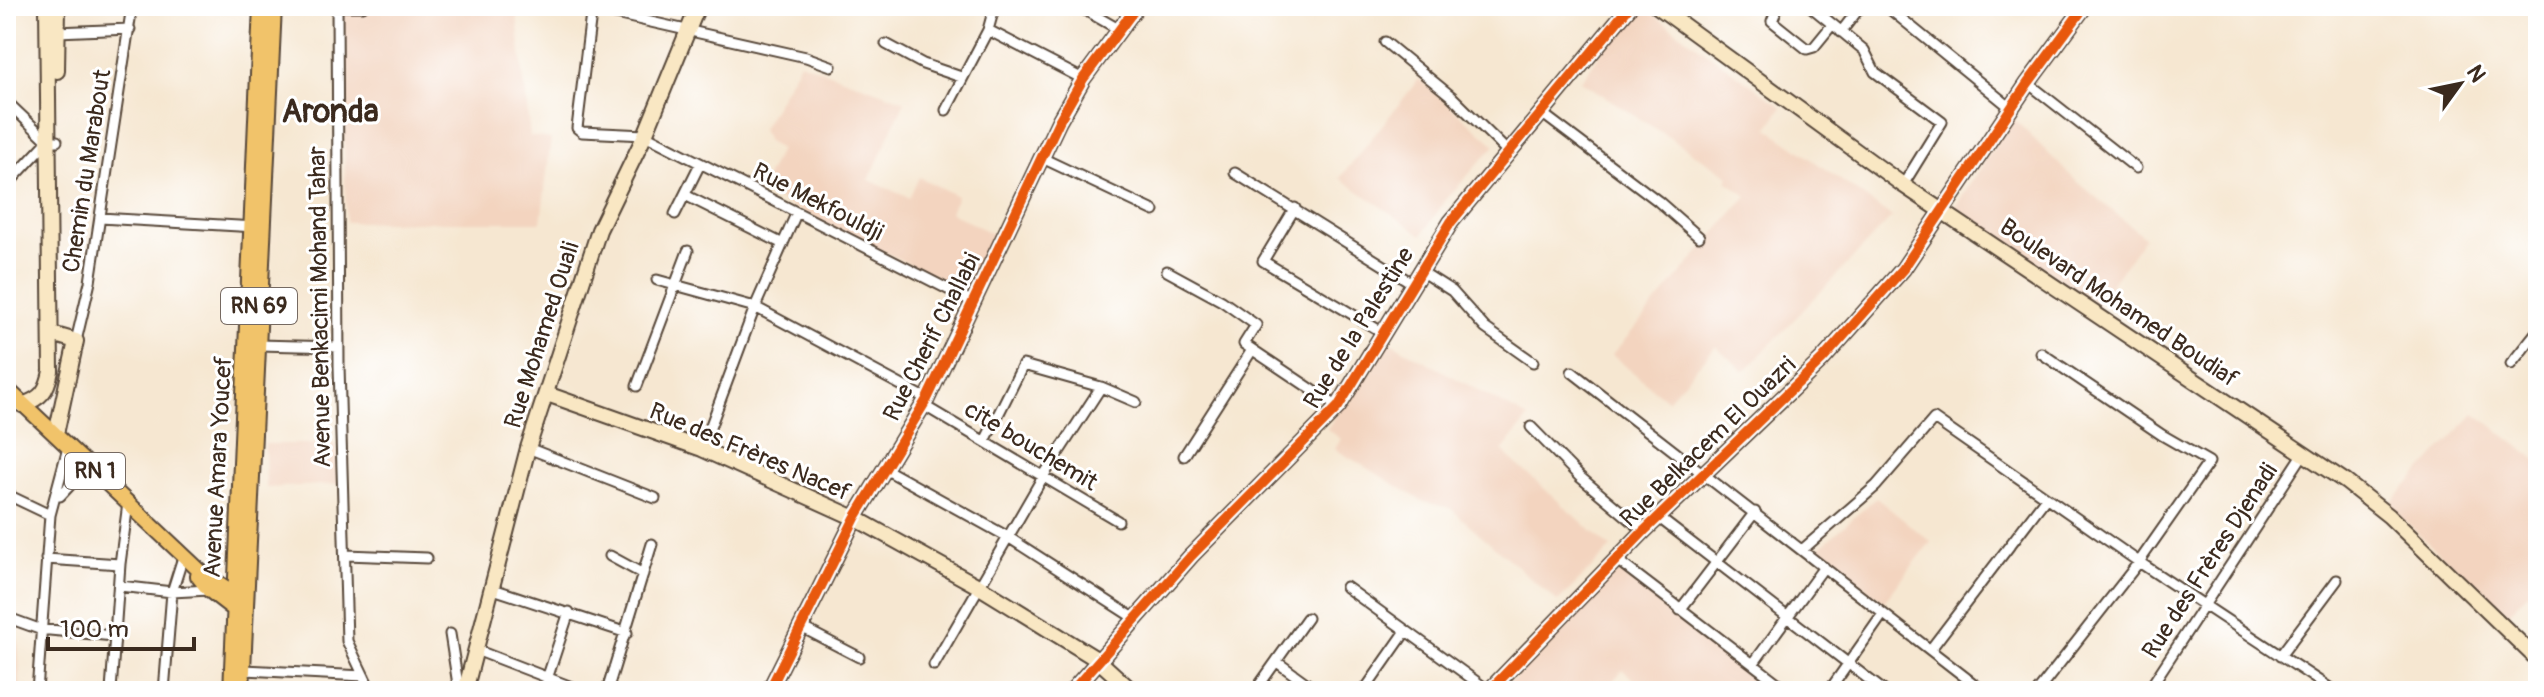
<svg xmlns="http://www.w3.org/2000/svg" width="2544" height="697" font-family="Pangolin,sans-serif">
<rect width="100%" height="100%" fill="#fff"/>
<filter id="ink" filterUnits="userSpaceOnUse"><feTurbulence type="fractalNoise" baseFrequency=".0125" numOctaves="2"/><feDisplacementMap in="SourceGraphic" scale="16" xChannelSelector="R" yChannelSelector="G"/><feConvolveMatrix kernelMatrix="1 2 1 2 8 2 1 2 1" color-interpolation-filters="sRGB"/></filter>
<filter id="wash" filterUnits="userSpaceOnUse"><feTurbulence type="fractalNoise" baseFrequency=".006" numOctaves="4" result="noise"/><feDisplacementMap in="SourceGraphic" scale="32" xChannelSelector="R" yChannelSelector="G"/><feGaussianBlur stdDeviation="1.8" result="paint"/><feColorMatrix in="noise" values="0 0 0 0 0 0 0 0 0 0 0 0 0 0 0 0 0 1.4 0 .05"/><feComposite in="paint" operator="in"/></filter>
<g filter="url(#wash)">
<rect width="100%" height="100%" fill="#f6e7d1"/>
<path fill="#f3d4bf" d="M 1634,6 L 1642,6 L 1782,107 L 1768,128 L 1892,217 L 1744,372 L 1716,346 L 1667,400 L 1612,355 L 1747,196 L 1727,181 L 1729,176 L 1581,81 Z
M 516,7 L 530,136 L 551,139 L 541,222 L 346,222 L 341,12 Z
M 800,62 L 905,101 L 869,180 L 909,198 L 919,177 L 957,196 L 950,212 L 996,236 L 969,291 L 849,236 L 760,190 L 780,149 L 767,142 L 762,129 Z
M 1419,79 L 1495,145 L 1444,202 L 1422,235 L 1340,178 Z
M 2013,118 L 2073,178 L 2144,237 L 2097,305 L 1955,207 Z
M 1385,339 L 1528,418 L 1502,451 L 1611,548 L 1558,602 L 1450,508 L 1424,502 L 1335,449 L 1341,439 L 1327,429 Z
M 2475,413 L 2538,461 L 2538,582 L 2507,615 L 2388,506 Z
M 265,444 L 337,444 L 338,484 L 266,488 Z
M 1876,498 L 1931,542 L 1884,602 L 1818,549 Z
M 1620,568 L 1781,691 L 1647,691 L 1623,670 L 1603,691 L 1501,691 Z
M 6,635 L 18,639 L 21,691 L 6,691 Z"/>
</g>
<g filter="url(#ink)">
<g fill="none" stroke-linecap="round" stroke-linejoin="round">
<defs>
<path id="street" d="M 320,6 L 363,6
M 337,6 L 339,366 L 347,641 L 371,691
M 580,6 L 806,57 L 831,66
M 592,6 L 577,128 L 582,132 L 645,135 L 975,303
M 1078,6 L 1120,30
M 1778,6 L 1772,21 L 1807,49 L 1814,47 L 1832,25
M 1810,6 L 1864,50 L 1875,72 L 1942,122 L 1903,185
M 1886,6 L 2011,108
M 2266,6 L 2269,8
M 988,30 L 1083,79
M 57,32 L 130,29
M 1841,32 L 1861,6
M 1385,42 L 1451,96 L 1508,152
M 886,44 L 923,64 L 961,77
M 2028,83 L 2136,168
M 6,101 L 48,141 L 57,141
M 946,110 L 988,30 L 993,12 L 982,6
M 1543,114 L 1658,201 L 1699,237
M 1040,157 L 1154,211
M 1235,173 L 1412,283
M 6,186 L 48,141
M 685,195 L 783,244
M 1295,208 L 1263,261 L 1382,332
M 675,214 L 700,164
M 100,218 L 256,227
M 1419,270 L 1452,291 L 1485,328 L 1533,362
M 1167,271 L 1222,301 L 1256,325 L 1244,344 L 1338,407
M 657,280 L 755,307 L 927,399
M 76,341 L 90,282 L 132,6
M 258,345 L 339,347
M 2511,364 L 2538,330
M 1572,372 L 1983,691
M 637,386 L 688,251
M 923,405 L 1118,521
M 1531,427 L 1580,477 L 1644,531
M 985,441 L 1023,365 L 1101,387 L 1136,402
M 528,448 L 655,498
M 702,449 L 755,307 L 796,214
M 1184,456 L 1252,350
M 885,469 L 1008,537 L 1134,618
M 6,494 L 50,515
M 60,496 L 89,465
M 1658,517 L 1884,691
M 1802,550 L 1876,486 L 1934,419 L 2139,562 L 2334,691
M 346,555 L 427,558
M 610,556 L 643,574
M 46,559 L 120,564
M 1617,560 L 1788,691
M 120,586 L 172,592 L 209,590
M 1346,587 L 1489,691
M 490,588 L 627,633
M 1680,610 L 1755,512
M 6,617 L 39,629 L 114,636
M 801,627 L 859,657
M 450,634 L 459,691
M 476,650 L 582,691
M 1930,650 L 2046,498
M 2280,656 L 2337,580
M 1277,662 L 1317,691
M 1753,664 L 1824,567
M 934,665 L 1044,475 L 1101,387
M 244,670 L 364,676
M 37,691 L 50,515 L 69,444
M 111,691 L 120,564 L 128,503
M 164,691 L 172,592 L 184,554
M 543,691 L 569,612
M 607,691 L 652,544
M 1255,691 L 1307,618
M 1364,691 L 1406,631
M 1829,691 L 1883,614
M 2038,691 L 2139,562 L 2209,462 L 2162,435 L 2041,353
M 2148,691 L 2304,453"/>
<path id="secondary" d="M 1657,6 L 1903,185 L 2346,482 L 2389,516 L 2538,660
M 57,71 L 58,6
M 52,334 L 76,341 L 56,434
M 547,394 L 702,449 L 855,518 L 978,586 L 1098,660 L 1132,691
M 22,405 C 42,398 47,391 51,371 L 47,6
M 465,691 L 528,448 L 599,230 L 645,135 L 698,6
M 769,691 L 855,518 L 927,399 L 1059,121 L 1083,79 L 1137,6
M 1072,691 L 1191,556 L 1338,407 L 1451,222 L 1630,6
M 1489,691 L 1644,531 L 1822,360 L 1903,269 L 2028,83 L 2085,6"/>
<path id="primary" d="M 6,388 L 200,571 L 238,596
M 198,576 L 209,590 L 235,610
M 231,691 L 261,6
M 242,691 L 274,6"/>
</defs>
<use href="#street" stroke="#574639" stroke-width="13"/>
<use href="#secondary" stroke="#574639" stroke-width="18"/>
<use href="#primary" stroke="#574639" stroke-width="18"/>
<use href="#street" stroke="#fff" stroke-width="9"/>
<use href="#secondary" stroke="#f9e7c3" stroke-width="14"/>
<use href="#primary" stroke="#f1c36a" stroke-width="14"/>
<defs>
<path id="cycleway" d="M 769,691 L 855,518 L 927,399 L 1059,121 L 1083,79 L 1137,6
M 1072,691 L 1191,556 L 1338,407 L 1451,222 L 1630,6
M 1489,691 L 1644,531 L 1822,360 L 1903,269 L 2028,83 L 2085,6"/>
</defs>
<use href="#cycleway" stroke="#fff" stroke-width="15"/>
<use href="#cycleway" stroke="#e8590c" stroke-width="10"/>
</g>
</g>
<g text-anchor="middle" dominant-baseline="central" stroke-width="6" stroke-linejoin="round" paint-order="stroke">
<g fill="#fff" stroke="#766a62" stroke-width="2">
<rect x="221" y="288" width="76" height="36" rx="6"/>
<rect x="65" y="453" width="60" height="36" rx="6"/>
</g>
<g font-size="22" font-weight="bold" fill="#3b2a1e">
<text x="259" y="306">RN 69</text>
<text x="95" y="471">RN 1</text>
</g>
<g font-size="24" fill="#3b2a1e" stroke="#fff">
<text transform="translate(87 171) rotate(-81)">Chemin du Marabout</text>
<text transform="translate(818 202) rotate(27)">Rue Mekfouldji</text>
<text transform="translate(2119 303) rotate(34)">Boulevard Mohamed Boudiaf</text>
<text transform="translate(320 307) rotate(-91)">Avenue Benkacimi Mohand Tahar</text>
<text transform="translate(1359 328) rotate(-58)">Rue de la Palestine</text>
<text transform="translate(542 335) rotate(-72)">Rue Mohamed Ouali</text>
<text transform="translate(932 337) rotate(-63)">Rue Cherif Challabi</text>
<text transform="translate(1708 442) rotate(-44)">Rue Belkacem El Ouazri</text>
<text transform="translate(1031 446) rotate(31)">cite bouchemit</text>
<text transform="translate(750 452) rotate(23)">Rue des Frères Nacef</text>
<text transform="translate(218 467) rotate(-87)">Avenue Amara Youcef</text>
<text transform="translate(2210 561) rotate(-57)">Rue des Frères Djenadi</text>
</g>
<g font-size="32" font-weight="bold" fill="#3b2a1e" stroke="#fff">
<text x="330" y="112">Aronda</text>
</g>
</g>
<rect width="2544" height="697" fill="none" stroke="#fff" stroke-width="32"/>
<g transform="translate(2460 84) rotate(57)" stroke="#ffffff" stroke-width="6" paint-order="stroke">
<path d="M0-6L14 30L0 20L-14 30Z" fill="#3b2a1e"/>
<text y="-12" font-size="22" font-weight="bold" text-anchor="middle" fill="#3b2a1e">N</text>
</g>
<path d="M48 637v12h146v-12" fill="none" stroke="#3b2a1e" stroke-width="4"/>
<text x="60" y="637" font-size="24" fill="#3b2a1e" stroke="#ffffff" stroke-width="6" paint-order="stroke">100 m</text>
</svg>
